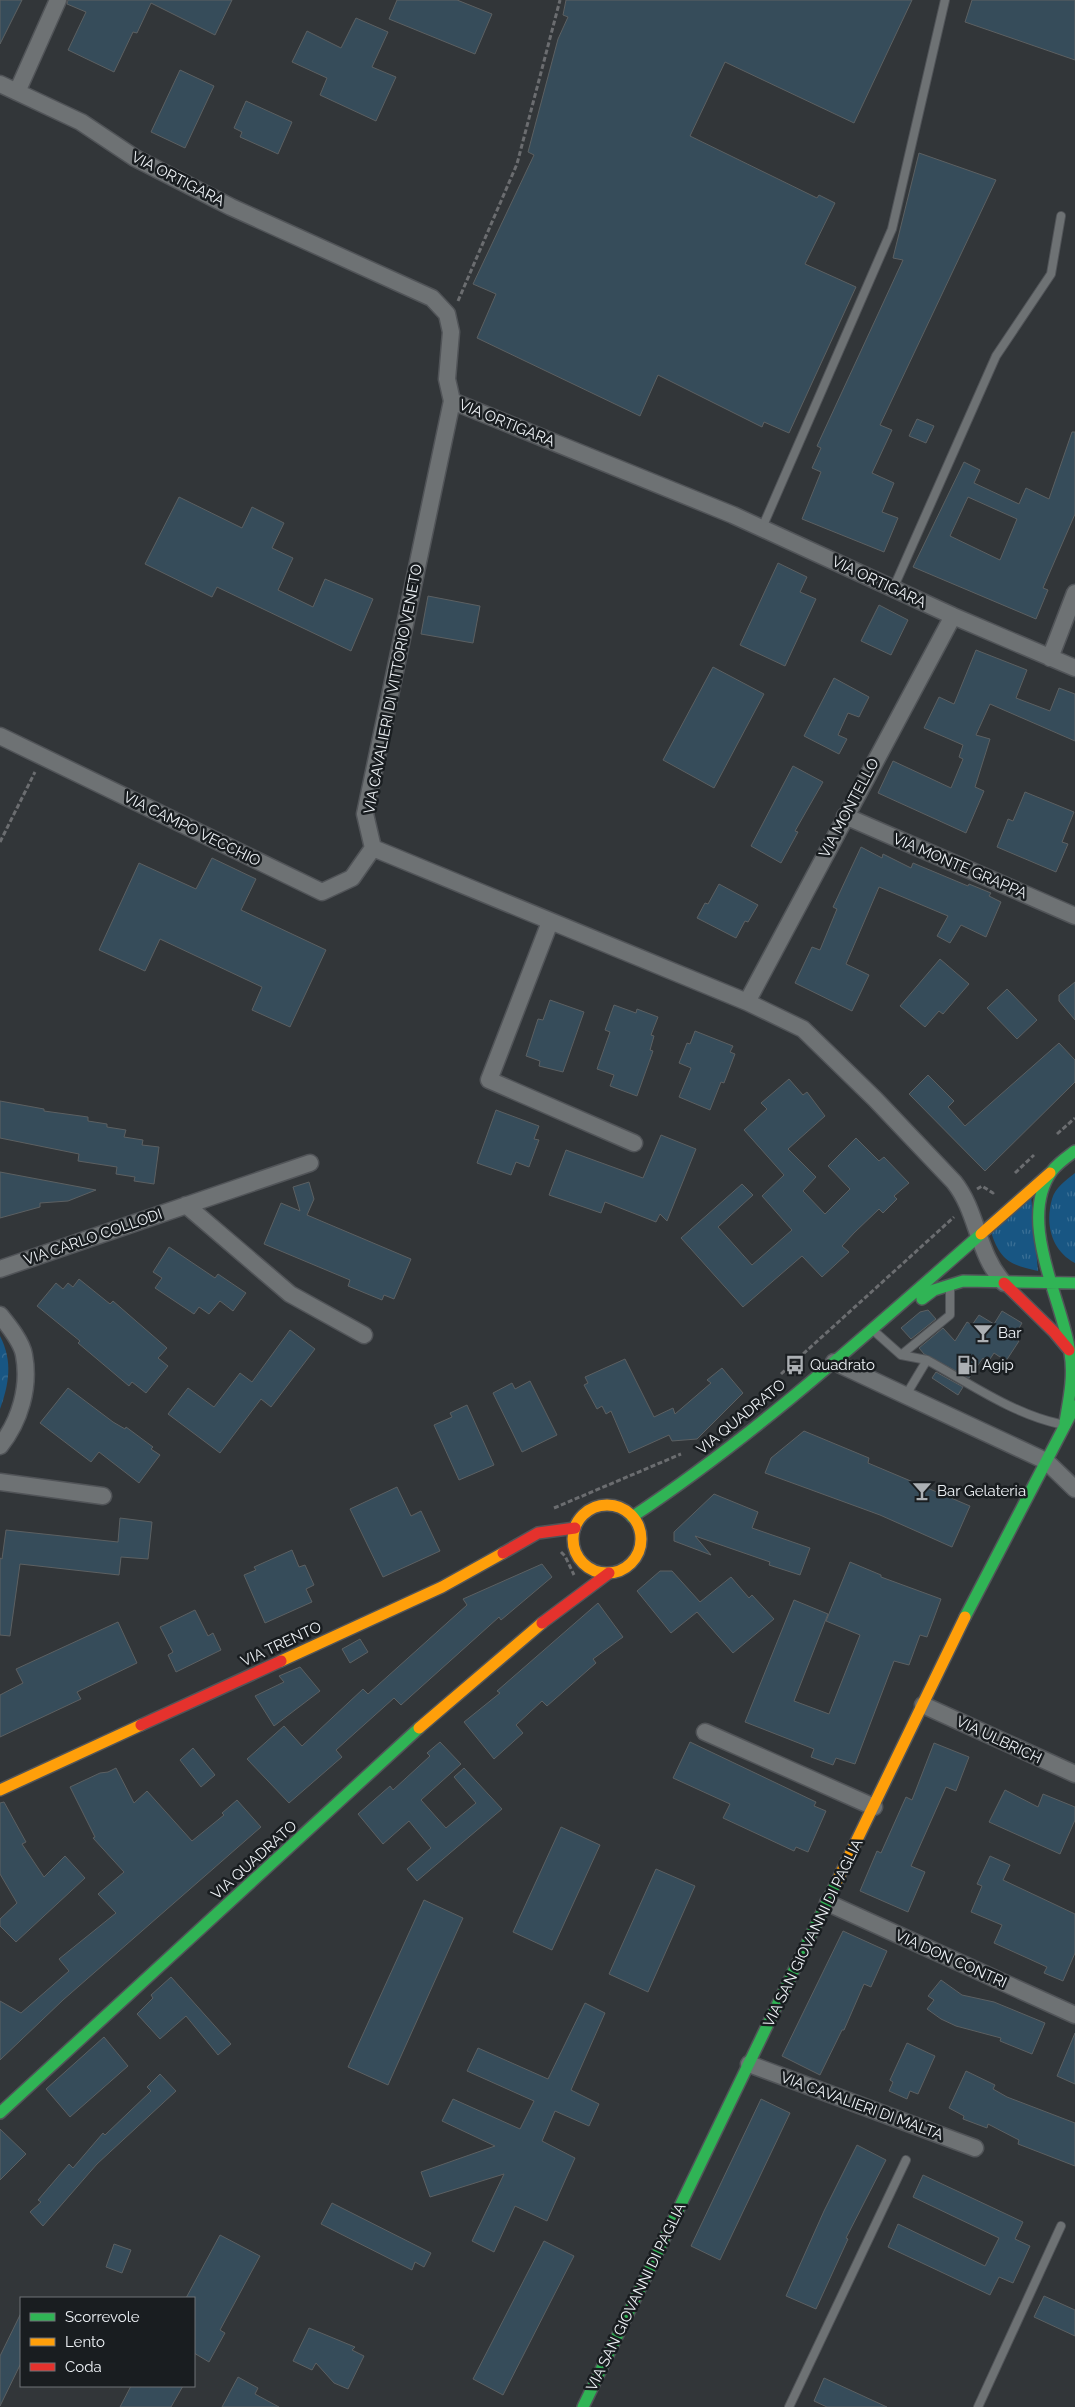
<svg xmlns="http://www.w3.org/2000/svg" width="1075" height="2407" font-family="Raleway,sans-serif">
<defs>
<pattern id="grass-tufts" width="24" height="20" patternUnits="userSpaceOnUse" patternTransform="scale(1.25)"><rect width="24" height="20" fill="#185683"/><path d="M3 7l-1-3M5 7V3M7 7l1-3M15 17l-1-3M17 17v-4M19 17l1-3" fill="none" stroke="#3a6f95"/></pattern>
<pattern id="park-crowns" width="20" height="18" patternUnits="userSpaceOnUse" patternTransform="scale(1.25)"><rect width="20" height="18" fill="#185683"/><path d="M2 6a3 3 0 1 1 6 0M12 15a3 3 0 1 1 6 0" fill="none" stroke="#3a6f95"/></pattern>
</defs>
<rect width="100%" height="100%" fill="#323639"/>
<path fill="url(#grass-tufts)" d="M 1075,1173 L 1075,1263 C 1051,1250 1045,1224 1052,1199 C 1055,1188 1066,1180 1075,1173 Z
M 1031,1195 L 1038,1271 C 1010,1265 1000,1260 991,1232 Z"/>
<path fill="url(#park-crowns)" d="M 0,1336 C 13,1361 9,1384 0,1409 Z"/>
<path fill="#364c5a" stroke="#5c6062" fill-rule="evenodd" d="M 0,0 L 22,0 L 0,44 Z
M 68,0 L 232,0 L 215,35 L 151,3 L 137,33 L 133,32 L 114,72 L 68,50 L 86,12 L 67,4 Z
M 397,0 L 457,0 L 492,14 L 475,54 L 389,19 Z
M 566,0 L 912,0 L 854,123 L 725,62 L 690,136 L 817,198 L 819,195 L 835,203 L 805,264 L 856,287 L 789,433 L 764,422 L 762,427 L 658,375 L 640,416 L 477,338 L 496,294 L 473,284 L 534,155 L 528,152 L 558,39 L 568,17 L 563,15 Z
M 972,0 L 1075,0 L 1075,60 L 965,22 Z
M 356,18 L 388,32 L 372,67 L 396,77 L 376,121 L 320,95 L 327,78 L 292,62 L 307,31 L 341,48 Z
M 180,70 L 214,86 L 185,148 L 151,132 Z
M 246,101 L 292,122 L 278,154 L 240,137 L 242,132 L 234,128 Z
M 919,153 L 996,180 L 880,425 L 892,430 L 872,473 L 894,483 L 882,512 L 898,518 L 884,552 L 802,519 L 821,472 L 812,468 L 821,448 L 817,446 L 903,260 L 893,258 Z
M 917,419 L 934,426 L 926,443 L 909,436 Z
M 1072,432 L 1075,432 L 1075,514 L 1043,588 L 1048,590 L 1036,619 L 913,567 L 964,462 L 980,470 L 974,483 L 1019,504 L 1026,488 L 1049,499 ZM 968,497 L 1017,519 L 1000,560 L 950,536 Z
M 179,497 L 242,528 L 252,507 L 284,523 L 272,548 L 293,558 L 278,590 L 313,607 L 325,579 L 373,599 L 351,651 L 217,587 L 212,597 L 145,564 Z
M 778,563 L 807,577 L 800,592 L 816,599 L 785,666 L 740,645 Z
M 428,596 L 480,606 L 473,643 L 421,634 Z
M 879,605 L 908,620 L 891,655 L 861,641 Z
M 976,650 L 1027,670 L 1016,698 L 1050,711 L 1059,688 L 1075,694 L 1075,741 L 990,704 L 976,735 L 990,739 L 975,787 L 984,791 L 966,833 L 878,793 L 893,761 L 951,788 L 963,759 L 959,757 L 963,745 L 924,728 L 939,697 L 954,704 Z
M 713,667 L 764,694 L 714,788 L 663,760 Z
M 834,678 L 869,697 L 859,717 L 848,713 L 838,735 L 847,739 L 839,754 L 804,736 Z
M 793,766 L 823,782 L 795,831 L 798,832 L 781,863 L 751,846 Z
M 1025,792 L 1074,812 L 1062,842 L 1068,844 L 1056,872 L 997,847 L 1008,819 L 1013,821 Z
M 861,847 L 882,858 L 883,854 L 911,868 L 913,863 L 968,886 L 969,884 L 991,893 L 989,896 L 1001,902 L 986,937 L 961,925 L 950,943 L 937,936 L 948,916 L 879,887 L 846,964 L 869,975 L 852,1011 L 795,983 L 812,947 L 820,950 L 837,909 L 833,907 Z
M 212,858 L 256,879 L 241,910 L 326,950 L 290,1027 L 252,1010 L 262,987 L 160,939 L 145,971 L 99,950 L 139,863 L 196,889 Z
M 719,884 L 758,905 L 748,922 L 745,921 L 736,938 L 697,918 L 705,903 L 708,904 Z
M 940,959 L 969,984 L 943,1014 L 939,1011 L 925,1027 L 900,1006 Z
M 1075,982 L 1075,1020 L 1059,1001 L 1059,995 Z
M 1007,989 L 1037,1020 L 1017,1039 L 987,1008 Z
M 550,1000 L 584,1012 L 563,1072 L 539,1066 L 540,1061 L 526,1056 L 538,1019 L 543,1020 Z
M 614,1005 L 636,1013 L 637,1009 L 658,1017 L 651,1035 L 654,1036 L 650,1050 L 653,1051 L 637,1096 L 610,1086 L 614,1075 L 597,1069 L 610,1032 L 605,1030 Z
M 695,1031 L 733,1046 L 730,1052 L 735,1054 L 724,1083 L 721,1082 L 710,1110 L 679,1097 L 691,1068 L 679,1063 L 687,1043 L 690,1044 Z
M 1059,1043 L 1075,1060 L 1075,1082 L 985,1171 L 909,1094 L 928,1075 L 954,1101 L 948,1107 L 965,1126 Z
M 789,1079 L 803,1095 L 807,1092 L 825,1116 L 788,1149 L 816,1177 L 803,1191 L 825,1214 L 850,1189 L 828,1166 L 856,1138 L 879,1161 L 884,1157 L 909,1183 L 894,1196 L 897,1199 L 883,1213 L 879,1209 L 854,1233 L 842,1246 L 849,1252 L 822,1277 L 802,1256 L 743,1307 L 681,1238 L 742,1184 L 753,1195 L 718,1227 L 752,1265 L 792,1230 L 762,1196 L 784,1175 L 744,1130 L 767,1109 L 761,1103 Z
M 0,1101 L 44,1109 L 44,1111 L 88,1117 L 88,1121 L 107,1124 L 107,1127 L 126,1130 L 124,1137 L 143,1140 L 142,1145 L 159,1147 L 154,1184 L 134,1181 L 135,1177 L 116,1174 L 117,1167 L 78,1161 L 79,1154 L 0,1138 Z
M 496,1110 L 539,1126 L 534,1139 L 539,1140 L 529,1167 L 516,1162 L 511,1175 L 477,1163 Z
M 661,1135 L 696,1149 L 667,1221 L 660,1214 L 656,1222 L 605,1202 L 601,1213 L 549,1195 L 566,1150 L 643,1178 Z
M 0,1172 L 96,1190 L 68,1201 L 40,1203 L 40,1207 L 0,1218 Z
M 309,1182 L 314,1199 L 307,1215 L 411,1259 L 394,1299 L 384,1295 L 382,1300 L 348,1286 L 350,1280 L 264,1244 L 281,1203 L 300,1211 L 293,1187 Z
M 169,1247 L 215,1278 L 218,1274 L 246,1293 L 233,1311 L 220,1301 L 209,1314 L 199,1307 L 194,1314 L 155,1288 L 162,1278 L 153,1272 Z
M 79,1279 L 110,1304 L 113,1301 L 167,1348 L 158,1358 L 168,1366 L 146,1393 L 132,1382 L 129,1386 L 78,1343 L 80,1341 L 37,1306 L 56,1283 L 63,1289 L 68,1283 L 73,1287 Z
M 928,1310 L 936,1319 L 911,1339 L 901,1328 L 920,1312 Z
M 1002,1311 L 1022,1323 L 1014,1337 L 1019,1341 L 1006,1361 L 994,1353 L 988,1362 L 983,1358 L 969,1378 L 924,1354 L 919,1348 L 943,1328 L 955,1341 L 967,1322 L 972,1325 L 979,1315 L 994,1324 Z
M 290,1330 L 315,1349 L 271,1407 L 261,1399 L 220,1453 L 168,1414 L 188,1388 L 214,1407 L 240,1373 L 252,1382 Z
M 625,1359 L 654,1417 L 673,1408 L 675,1414 L 711,1383 L 707,1380 L 722,1368 L 743,1393 L 697,1439 L 672,1441 L 669,1435 L 629,1453 L 611,1411 L 606,1414 L 602,1406 L 597,1409 L 584,1385 L 588,1383 L 585,1377 Z
M 936,1372 L 963,1387 L 958,1395 L 932,1378 Z
M 530,1381 L 557,1435 L 522,1452 L 493,1393 L 512,1383 L 515,1389 Z
M 68,1388 L 113,1422 L 125,1429 L 126,1427 L 153,1447 L 151,1449 L 160,1455 L 139,1483 L 99,1452 L 91,1462 L 40,1423 Z
M 467,1405 L 494,1465 L 459,1480 L 434,1425 L 452,1417 L 450,1413 Z
M 804,1431 L 869,1458 L 868,1463 L 970,1506 L 952,1547 L 880,1515 L 765,1473 L 771,1458 Z
M 397,1487 L 411,1516 L 421,1511 L 440,1551 L 383,1577 L 350,1509 Z
M 714,1494 L 758,1512 L 752,1528 L 810,1548 L 800,1575 L 769,1565 L 770,1562 L 695,1536 L 711,1555 L 674,1541 L 674,1532 Z
M 120,1518 L 152,1522 L 148,1559 L 121,1557 L 119,1575 L 20,1564 L 10,1636 L 0,1635 L 0,1558 L 2,1559 L 6,1530 L 118,1542 Z
M 292,1550 L 299,1567 L 305,1565 L 314,1585 L 306,1589 L 312,1602 L 265,1623 L 244,1575 L 256,1570 L 254,1567 Z
M 850,1562 L 881,1575 L 881,1577 L 941,1599 L 927,1637 L 920,1635 L 909,1665 L 894,1661 L 855,1764 L 836,1758 L 833,1765 L 811,1757 L 814,1749 L 745,1722 L 794,1600 L 828,1614 L 794,1701 L 829,1714 L 860,1635 L 826,1621 Z
M 542,1564 L 552,1577 L 501,1620 L 499,1617 L 401,1705 L 394,1698 L 336,1750 L 342,1757 L 289,1803 L 247,1759 L 284,1726 L 302,1746 L 363,1689 L 368,1694 L 467,1605 L 463,1599 Z
M 660,1571 L 672,1571 L 700,1602 L 731,1577 L 749,1598 L 752,1595 L 774,1619 L 733,1653 L 697,1612 L 671,1633 L 637,1591 Z
M 598,1603 L 623,1637 L 593,1659 L 596,1663 L 547,1706 L 542,1701 L 516,1725 L 523,1733 L 494,1759 L 464,1722 L 500,1693 L 497,1691 Z
M 195,1610 L 208,1636 L 213,1633 L 221,1650 L 176,1672 L 168,1655 L 173,1652 L 160,1627 Z
M 118,1622 L 137,1663 L 77,1692 L 81,1699 L 0,1737 L 0,1695 L 23,1683 L 16,1669 Z
M 360,1639 L 368,1652 L 350,1663 L 342,1649 Z
M 300,1667 L 320,1691 L 274,1726 L 255,1696 L 284,1682 L 279,1676 Z
M 440,1742 L 461,1764 L 421,1800 L 446,1828 L 476,1803 L 454,1777 L 464,1768 L 502,1809 L 417,1881 L 407,1869 L 431,1848 L 409,1821 L 383,1844 L 358,1814 L 390,1786 L 393,1790 L 430,1756 L 427,1753 Z
M 690,1742 L 816,1802 L 814,1806 L 826,1811 L 808,1852 L 796,1847 L 794,1851 L 723,1818 L 730,1804 L 673,1778 Z
M 934,1743 L 969,1757 L 956,1791 L 946,1787 L 911,1866 L 925,1872 L 908,1912 L 860,1891 L 877,1851 L 881,1853 L 906,1797 L 912,1800 Z
M 193,1748 L 215,1775 L 201,1787 L 180,1760 Z
M 116,1768 L 134,1803 L 147,1791 L 192,1841 L 224,1815 L 222,1813 L 237,1800 L 261,1827 L 63,2000 L 0,2060 L 0,2001 L 21,2013 L 69,1971 L 59,1959 L 116,1913 L 98,1894 L 124,1872 L 93,1838 L 95,1837 L 70,1787 L 100,1773 L 108,1772 Z
M 1005,1790 L 1038,1807 L 1043,1794 L 1075,1807 L 1075,1820 L 1060,1854 L 989,1822 Z
M 4,1802 L 26,1842 L 22,1844 L 44,1877 L 65,1856 L 85,1878 L 16,1942 L 0,1926 L 0,1919 L 17,1903 L 0,1874 L 0,1803 Z
M 561,1827 L 600,1845 L 552,1950 L 513,1932 Z
M 990,1856 L 1010,1865 L 1003,1880 L 1075,1914 L 1075,1953 L 1063,1981 L 1044,1973 L 1047,1967 L 994,1943 L 1002,1925 L 971,1912 L 982,1886 L 977,1884 Z
M 656,1869 L 695,1886 L 648,1992 L 609,1974 Z
M 424,1900 L 463,1918 L 388,2085 L 348,2067 Z
M 843,1931 L 887,1951 L 871,1987 L 864,1984 L 844,2030 L 842,2030 L 820,2075 L 782,2056 Z
M 171,1977 L 231,2044 L 218,2055 L 186,2016 L 160,2039 L 137,2014 L 153,1998 L 151,1995 Z
M 941,1980 L 962,1995 L 994,2002 L 1045,2023 L 1032,2054 L 1000,2041 L 1001,2038 L 956,2026 L 941,2019 L 927,2009 L 934,2000 L 928,1996 Z
M 585,2003 L 605,2013 L 571,2090 L 599,2104 L 589,2126 L 555,2111 L 542,2141 L 575,2158 L 547,2221 L 515,2206 L 494,2252 L 472,2241 L 504,2174 L 430,2197 L 421,2172 L 495,2146 L 442,2121 L 453,2099 L 520,2129 L 534,2101 L 467,2071 L 478,2048 L 548,2079 Z
M 1075,2033 L 1075,2084 L 1057,2076 Z
M 104,2037 L 128,2066 L 70,2117 L 46,2089 Z
M 907,2043 L 935,2056 L 918,2094 L 910,2091 L 907,2099 L 889,2091 L 893,2082 L 890,2080 Z
M 966,2071 L 995,2085 L 993,2089 L 1007,2097 L 1075,2123 L 1075,2166 L 1018,2144 L 1019,2140 L 988,2124 L 987,2128 L 963,2119 L 964,2116 L 949,2108 Z
M 160,2074 L 176,2091 L 97,2164 L 43,2226 L 30,2212 L 41,2202 L 38,2200 L 69,2164 L 73,2168 L 103,2133 L 105,2135 L 151,2091 L 147,2087 Z
M 761,2099 L 790,2113 L 720,2260 L 691,2246 Z
M 0,2129 L 26,2154 L 0,2180 Z
M 857,2145 L 886,2160 L 846,2238 L 848,2239 L 816,2309 L 786,2296 L 824,2211 Z
M 923,2175 L 1023,2222 L 1015,2239 L 1030,2246 L 1013,2283 L 999,2277 L 990,2295 L 888,2247 L 898,2224 L 985,2266 L 999,2238 L 913,2197 Z
M 332,2203 L 431,2253 L 424,2267 L 415,2262 L 412,2270 L 321,2224 Z
M 220,2235 L 260,2256 L 220,2330 L 225,2333 L 209,2362 L 194,2353 L 194,2298 L 186,2298 Z
M 544,2241 L 574,2256 L 503,2395 L 473,2379 Z
M 114,2244 L 131,2250 L 122,2273 L 106,2267 Z
M 1044,2296 L 1075,2310 L 1075,2336 L 1034,2317 Z
M 21,2313 L 21,2363 L 0,2406 L 0,2356 Z
M 309,2328 L 355,2347 L 352,2350 L 364,2356 L 348,2389 L 334,2383 L 316,2363 L 312,2370 L 293,2361 Z
M 238,2377 L 258,2388 L 255,2394 L 279,2407 L 222,2407 Z
M 824,2378 L 887,2407 L 827,2407 L 814,2401 Z
M 131,2386 L 183,2386 L 171,2407 L 120,2407 Z"/>
<g fill="none" stroke-linecap="round" stroke-linejoin="round">
<defs>
<path id="lane" d="M 762,528 L 892,229 L 945,0
M 893,589 L 996,356 L 1051,274 L 1061,216
M 874,1331 L 901,1355 L 927,1360 L 906,1395
M 901,1355 L 950,1315 L 950,1288
M 927,1360 C 969,1383 1013,1414 1060,1424
M 789,2407 L 906,2160
M 978,2407 L 1061,2226"/>
<path id="street" d="M 0,84 L 81,122 L 135,158 L 231,207 L 432,298 L 447,314 L 451,332 L 447,379 L 452,401 L 733,515 L 953,616 L 1075,668
M 17,92 L 58,0
M 452,401 L 365,814 L 373,848 L 747,1002 L 803,1029 L 875,1099 L 954,1182 C 978,1212 977,1254 1004,1283
M 1050,658 L 1075,593
M 0,736 L 322,892 L 352,878 L 373,848
M 845,816 L 1075,916
M 550,922 L 489,1080 L 634,1143
M 747,1002 L 953,616
M 186,1205 L 290,1294 L 364,1335
M 0,1269 L 310,1163
M 0,1315 C 8,1325 22,1342 24,1355 C 30,1387 20,1421 0,1446
M 834,1362 L 1046,1461 L 1075,1489
M 0,1482 L 103,1496
M 923,1705 L 1075,1774
M 705,1732 L 874,1807
M 828,1903 L 1075,2015
M 749,2064 L 975,2148"/>
<path id="fast" d="M 922,1299 L 934,1290 L 963,1281 L 1075,1283
M 1065,1422 C 1069,1399 1074,1376 1070,1353 C 1063,1301 1016,1221 1052,1171 C 1058,1163 1067,1157 1075,1151
M 632,1517 C 756,1435 869,1332 981,1234
M 965,1617 L 1075,1406
M 0,2113 L 419,1728
M 583,2407 L 837,1881"/>
<path id="slow" d="M 981,1234 L 1050,1173
M573 1539a34 34 0 1 1 68 0a34 34 0 1 1-68 0Z
M 281,1661 L 442,1587 L 503,1553
M 419,1728 L 542,1623
M 0,1790 L 141,1725
M 837,1881 L 965,1617"/>
<path id="jam" d="M 1004,1283 L 1054,1332 L 1069,1350
M 503,1553 L 538,1533 L 575,1528
M 542,1623 L 609,1573
M 141,1725 L 281,1661"/>
</defs>
<use href="#lane" stroke="#515458" stroke-width="10"/>
<use href="#street" stroke="#515458" stroke-width="19"/>
<use href="#fast" stroke="#515458" stroke-width="14"/>
<use href="#slow" stroke="#515458" stroke-width="14"/>
<use href="#jam" stroke="#515458" stroke-width="14"/>
<path stroke="#6b6d70" stroke-width="3" stroke-dasharray="5 2.5" stroke-linecap="butt" d="M 458,301 L 517,164 L 560,0
M 0,842 L 35,772
M 1057,1134 L 1075,1118
M 1015,1173 L 1034,1155
M 977,1189 L 982,1186 L 993,1193 L 995,1190
M 781,1374 L 954,1217
M 554,1508 L 681,1454
M 561,1552 L 565,1556 L 574,1575"/>
<use href="#lane" stroke="#6e7274" stroke-width="8"/>
<use href="#street" stroke="#6e7274" stroke-width="16"/>
<use href="#fast" stroke="#30b455" stroke-width="11"/>
<use href="#slow" stroke="#ff9f0a" stroke-width="11"/>
<use href="#jam" stroke="#e5322d" stroke-width="11"/>
</g>
<defs>
<symbol id="bar-bare" viewBox="-9 -9 18 18"><path d="M-6-5H6L.8 .8V4.5H3.5V6h-7V4.5H-.8V.8Z" fill="#acb0b4" stroke="#191d20" stroke-width="2.5" paint-order="stroke"/></symbol>
<symbol id="bus-bare" viewBox="-9 -9 18 18"><path d="M-5-6H5V4H4V6H2V4H-2V6H-4V4H-5ZM-3.5-4V0h7V-4ZM-3.5 1.2v1.5H-2V1.2ZM2 1.2v1.5H3.5V1.2Z" fill="#acb0b4" stroke="#191d20" stroke-width="2.5" paint-order="stroke"/></symbol>
<symbol id="fuel-bare" viewBox="-9 -9 18 18"><path d="M-5.5-6h7V0h2V4h1.3V-2.5L3-4.5l.8-.8L6-3V5H2.5V1h-1V6h-7ZM-4.2-4.7v3.2H.2V-4.7Z" fill="#acb0b4" stroke="#191d20" stroke-width="2.5" paint-order="stroke"/></symbol>
</defs>
<g fill-rule="evenodd">
<use href="#bar-bare" x="969" y="1319" width="28" height="28"/>
<use href="#bus-bare" x="781" y="1351" width="28" height="28"/>
<use href="#fuel-bare" x="953" y="1351" width="28" height="28"/>
<use href="#bar-bare" x="908" y="1477" width="28" height="28"/>
</g>
<g text-anchor="middle" dominant-baseline="central" stroke-width="5" stroke-linejoin="round" paint-order="stroke">
<g font-size="15" fill="#eef2f6" stroke="#191d20">
<text transform="translate(178 179) rotate(27)">VIA ORTIGARA</text>
<text transform="translate(507 423) rotate(22)">VIA ORTIGARA</text>
<text transform="translate(879 582) rotate(25)">VIA ORTIGARA</text>
<text transform="translate(393 689) rotate(-79)">VIA CAVALIERI DI VITTORIO VENETO</text>
<text transform="translate(849 808) rotate(-62)">VIA MONTELLO</text>
<text transform="translate(192 829) rotate(26)">VIA CAMPO VECCHIO</text>
<text transform="translate(960 866) rotate(23)">VIA MONTE GRAPPA</text>
<text transform="translate(93 1237) rotate(-19)">VIA CARLO COLLODI</text>
<text transform="translate(741 1417) rotate(-39)">VIA QUADRATO</text>
<text transform="translate(281 1644) rotate(-25)">VIA TRENTO</text>
<text transform="translate(999 1740) rotate(25)">VIA ULBRICH</text>
<text transform="translate(254 1860) rotate(-42)">VIA QUADRATO</text>
<text transform="translate(813 1933) rotate(-64)">VIA SAN GIOVANNI DI PAGLIA</text>
<text transform="translate(951 1959) rotate(24)">VIA DON CONTRI</text>
<text transform="translate(862 2106) rotate(20)">VIA CAVALIERI DI MALTA</text>
<text transform="translate(636 2297) rotate(-64)">VIA SAN GIOVANNI DI PAGLIA</text>
</g>
<g font-size="15" fill="#eef2f6" stroke="#191d20" text-anchor="start">
<text x="998" y="1333">Bar</text>
<text x="810" y="1365">Quadrato</text>
<text x="982" y="1365">Agip</text>
<text x="937" y="1491">Bar Gelateria</text>
</g>
</g>
<rect x="20" y="2297" width="175" height="90" fill="#191d20" stroke="#6e7276"/>
<rect x="30" y="2313" width="25" height="8" fill="#30b455" stroke="#6e7276"/>
<text x="65" y="2322" font-size="15" fill="#eef2f6">Scorrevole</text>
<rect x="30" y="2338" width="25" height="8" fill="#ff9f0a" stroke="#6e7276"/>
<text x="65" y="2347" font-size="15" fill="#eef2f6">Lento</text>
<rect x="30" y="2363" width="25" height="8" fill="#e5322d" stroke="#6e7276"/>
<text x="65" y="2372" font-size="15" fill="#eef2f6">Coda</text>
</svg>
